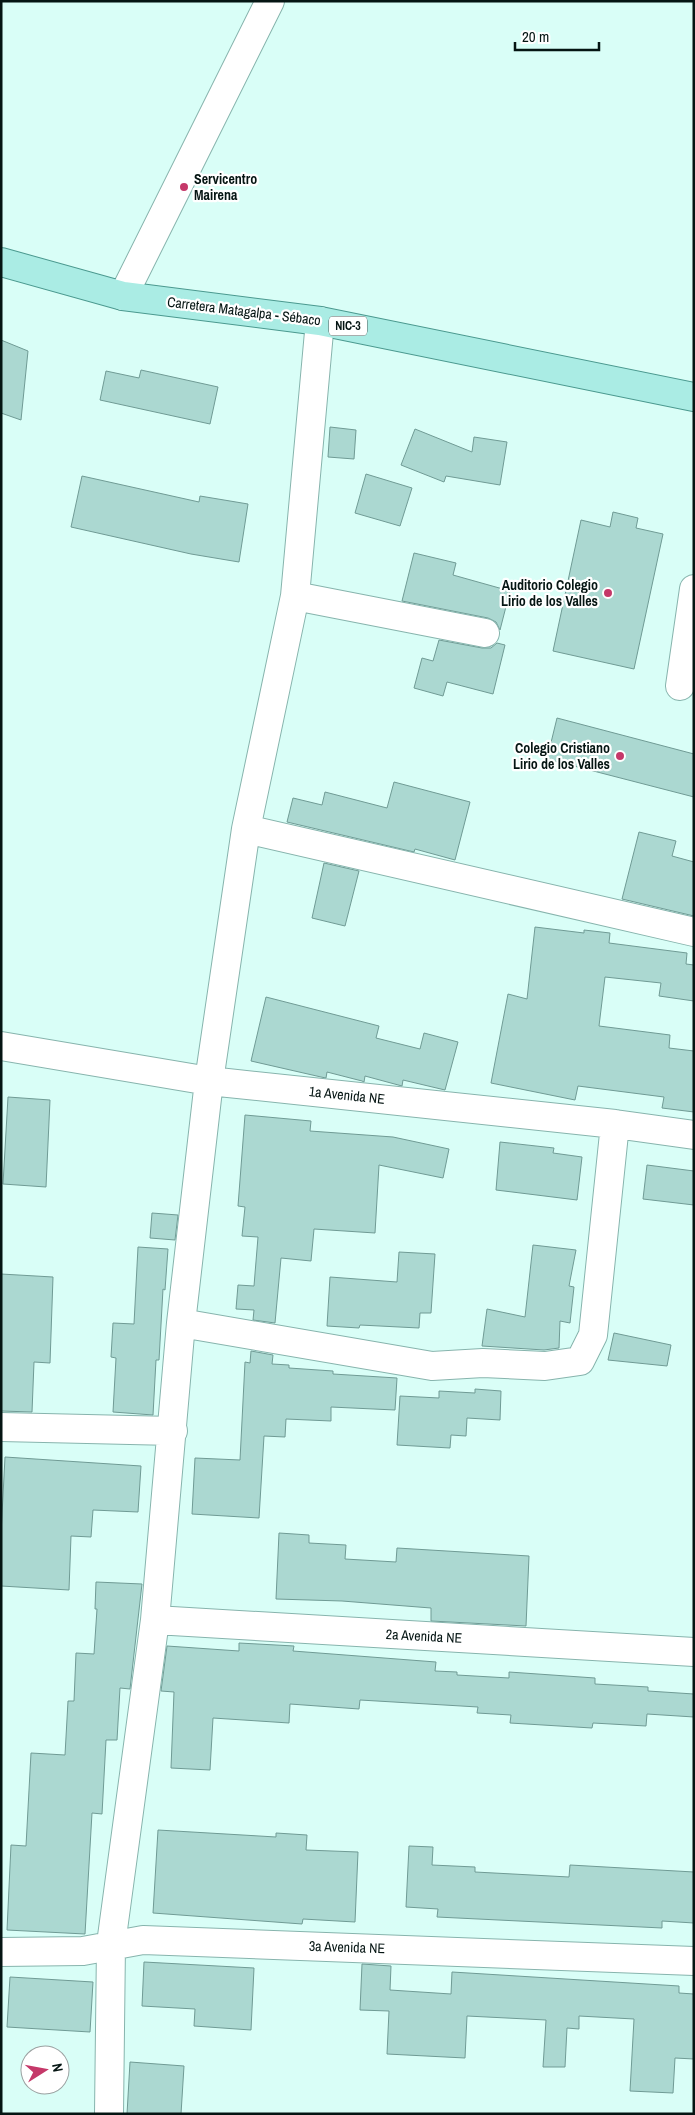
<svg xmlns="http://www.w3.org/2000/svg" width="695" height="2115" font-family="'Archivo Narrow',sans-serif">
<rect width="100%" height="100%" fill="#d9fef7"/>
<path fill="#abd8d1" stroke="#709b95" d="M 1,340 L 28,351 L 21,420 L 1,413 Z
M 141,370 L 218,387 L 210,424 L 100,400 L 106,371 L 139,378 Z
M 330,427 L 356,430 L 354,459 L 328,457 Z
M 415,429 L 472,452 L 474,437 L 507,442 L 500,485 L 446,476 L 444,482 L 401,465 Z
M 366,474 L 412,488 L 400,526 L 355,513 Z
M 82,476 L 199,502 L 200,496 L 248,504 L 239,562 L 191,554 L 71,527 Z
M 613,512 L 638,518 L 636,528 L 663,534 L 634,669 L 553,651 L 581,520 L 610,527 Z
M 414,553 L 456,563 L 453,575 L 510,591 L 500,630 L 496,622 L 488,618 L 402,601 Z
M 439,640 L 482,648 L 491,648 L 497,643 L 505,645 L 493,694 L 447,682 L 443,696 L 414,688 L 422,658 L 433,661 Z
M 557,718 L 694,754 L 694,797 L 547,759 Z
M 394,782 L 470,802 L 455,860 L 415,849 L 414,852 L 287,822 L 293,798 L 322,805 L 325,792 L 387,808 Z
M 639,832 L 676,841 L 672,856 L 694,862 L 694,916 L 622,899 Z
M 324,863 L 359,871 L 345,926 L 312,918 Z
M 535,927 L 584,933 L 584,930 L 610,933 L 609,943 L 687,953 L 686,964 L 694,965 L 694,1001 L 659,996 L 661,983 L 605,977 L 599,1026 L 670,1035 L 669,1048 L 694,1051 L 694,1112 L 662,1108 L 664,1097 L 578,1086 L 575,1100 L 491,1083 L 508,994 L 527,999 Z
M 266,997 L 379,1026 L 376,1038 L 420,1049 L 424,1033 L 458,1042 L 445,1090 L 403,1080 L 402,1086 L 365,1076 L 364,1082 L 362,1081 L 327,1072 L 326,1078 L 321,1077 L 251,1061 Z
M 8,1097 L 50,1100 L 46,1187 L 3,1184 Z
M 245,1115 L 311,1121 L 310,1131 L 393,1137 L 449,1149 L 443,1178 L 379,1165 L 375,1233 L 314,1229 L 311,1261 L 281,1258 L 275,1323 L 253,1320 L 254,1310 L 236,1309 L 238,1285 L 254,1286 L 258,1237 L 242,1236 L 245,1207 L 238,1206 Z
M 500,1142 L 554,1148 L 553,1153 L 582,1157 L 577,1200 L 496,1190 Z
M 647,1165 L 694,1171 L 694,1205 L 643,1199 Z
M 152,1213 L 178,1215 L 175,1240 L 150,1238 Z
M 533,1245 L 576,1250 L 569,1286 L 574,1287 L 570,1323 L 560,1321 L 559,1348 L 544,1350 L 482,1346 L 487,1309 L 525,1317 Z
M 138,1247 L 168,1249 L 165,1290 L 163,1289 L 159,1360 L 156,1360 L 153,1415 L 113,1412 L 116,1358 L 111,1357 L 113,1323 L 134,1324 Z
M 399,1252 L 435,1254 L 431,1313 L 420,1313 L 419,1328 L 360,1325 L 359,1328 L 327,1326 L 330,1277 L 397,1282 Z
M 1,1274 L 53,1277 L 50,1363 L 34,1362 L 32,1412 L 1,1411 Z
M 614,1333 L 671,1345 L 667,1366 L 608,1360 Z
M 251,1351 L 273,1355 L 272,1364 L 289,1365 L 289,1368 L 333,1371 L 333,1374 L 397,1378 L 395,1410 L 331,1407 L 331,1421 L 286,1419 L 285,1437 L 264,1436 L 259,1518 L 192,1514 L 195,1458 L 240,1460 L 245,1362 L 250,1363 Z
M 475,1389 L 501,1391 L 500,1420 L 467,1418 L 466,1436 L 451,1435 L 450,1448 L 397,1445 L 400,1396 L 439,1398 L 439,1391 L 475,1393 Z
M 5,1457 L 141,1466 L 138,1512 L 93,1510 L 91,1537 L 71,1536 L 69,1590 L 1,1586 L 1,1534 Z
M 279,1533 L 309,1535 L 309,1543 L 346,1545 L 345,1559 L 396,1562 L 397,1548 L 529,1556 L 526,1626 L 431,1621 L 431,1608 L 342,1601 L 276,1599 Z
M 96,1582 L 142,1584 L 130,1689 L 120,1688 L 117,1740 L 106,1740 L 102,1814 L 92,1813 L 85,1934 L 7,1930 L 11,1845 L 26,1846 L 31,1753 L 65,1755 L 68,1701 L 74,1701 L 76,1653 L 94,1654 L 97,1609 L 95,1609 Z
M 239,1643 L 294,1646 L 293,1651 L 436,1662 L 435,1671 L 457,1672 L 457,1675 L 509,1678 L 509,1672 L 595,1678 L 595,1684 L 648,1687 L 648,1691 L 694,1694 L 694,1717 L 647,1714 L 646,1726 L 593,1723 L 592,1728 L 510,1723 L 511,1715 L 477,1713 L 478,1707 L 360,1700 L 359,1709 L 290,1704 L 289,1723 L 213,1718 L 210,1770 L 171,1768 L 174,1692 L 161,1691 L 167,1646 L 239,1651 Z
M 158,1830 L 276,1837 L 276,1833 L 307,1835 L 306,1850 L 358,1852 L 355,1922 L 303,1919 L 302,1924 L 153,1913 Z
M 409,1846 L 433,1847 L 432,1865 L 475,1867 L 475,1872 L 569,1877 L 570,1865 L 694,1872 L 694,1923 L 662,1921 L 662,1928 L 437,1917 L 438,1909 L 406,1907 Z
M 144,1962 L 254,1968 L 251,2030 L 194,2026 L 195,2009 L 142,2006 Z
M 362,1964 L 391,1966 L 390,1990 L 451,1994 L 452,1972 L 679,1986 L 679,1993 L 694,1994 L 694,2059 L 675,2058 L 673,2093 L 630,2091 L 634,2019 L 579,2016 L 579,2029 L 567,2028 L 565,2067 L 543,2067 L 546,2020 L 467,2016 L 465,2058 L 387,2054 L 389,2011 L 360,2010 Z
M 10,1977 L 93,1982 L 90,2032 L 7,2027 Z
M 130,2062 L 184,2066 L 181,2114 L 127,2114 Z"/>
<g fill="none" stroke-linecap="round" stroke-linejoin="round">
<defs>
<path id="minor" d="M 123,296 L 270,1
M 295,596 L 485,633
M 680,686 L 694,589
M 246,829 L 694,932
M 1,1046 L 209,1081 L 615,1124 L 694,1135
M 181,1323 L 432,1366 L 483,1363 L 545,1366 L 580,1361 L 593,1335 L 615,1124
M 1,1427 L 173,1431
M 155,1620 L 694,1652
M 1,1952 L 83,1951 L 143,1940 L 694,1961
M 109,2114 L 111,1944 L 155,1620 L 181,1323 L 209,1081 L 246,829 L 295,596 L 320,321"/>
<path id="major" d="M 1,262 L 123,296 L 320,321 L 694,397"/>
</defs>
<use href="#minor" stroke="#87b4ad" stroke-width="30"/>
<use href="#major" stroke="#4b998f" stroke-width="30"/>
<use href="#minor" stroke="#fff" stroke-width="28"/>
<use href="#major" stroke="#aaece4" stroke-width="28"/>
</g>
<g fill="#c53869" stroke="#fff" stroke-width="2">
<circle cx="184" cy="187" r="5"/>
<circle cx="608" cy="593" r="5"/>
<circle cx="620" cy="756" r="5"/>
</g>
<g text-anchor="middle" dominant-baseline="central" stroke-width="4.5" stroke-linejoin="round" paint-order="stroke">
<rect fill="#fff" stroke="#505b5a" stroke-width="1" x="329" y="316.5" width="38" height="19" rx="4"/>
<g font-size="12" font-weight="bold" fill="#051513">
<text x="348" y="326">NIC-3</text>
</g>
<g font-size="14" font-weight="bold" fill="#051513" stroke="#fff" text-anchor="end">
<text x="194" y="179" text-anchor="start">Servicentro<tspan x="194" dy="16">Mairena</tspan></text>
<text x="598" y="585">Auditorio Colegio<tspan x="598" dy="16">Lirio de los Valles</tspan></text>
<text x="610" y="748">Colegio Cristiano<tspan x="610" dy="16">Lirio de los Valles</tspan></text>
</g>
<g font-size="14" fill="#051513" stroke="#fff">
<text transform="translate(244 311) rotate(7)">Carretera Matagalpa - Sébaco</text>
<text transform="translate(347 1095) rotate(6)">1a Avenida NE</text>
<text transform="translate(424 1636) rotate(3)">2a Avenida NE</text>
<text transform="translate(347 1947) rotate(2)">3a Avenida NE</text>
</g>
</g>
<rect width="695" height="2115" fill="none" stroke="#051513" stroke-width="5"/>
<g transform="translate(45 2070) rotate(79)"><circle r="24" fill="#ffffff" stroke="#9ba1a1"/>
<path d="M0-4L9 19L0 12L-9 19Z" fill="#c53869"/>
<text y="-8" font-size="14" font-weight="bold" text-anchor="middle" fill="#051513">N</text>
</g>
<path d="M515 42v8h84v-8" fill="none" stroke="#051513" stroke-width="2.5"/>
<text x="522" y="42" font-size="15" fill="#051513" stroke="#ffffff" stroke-width="4" paint-order="stroke">20 m</text>
</svg>
